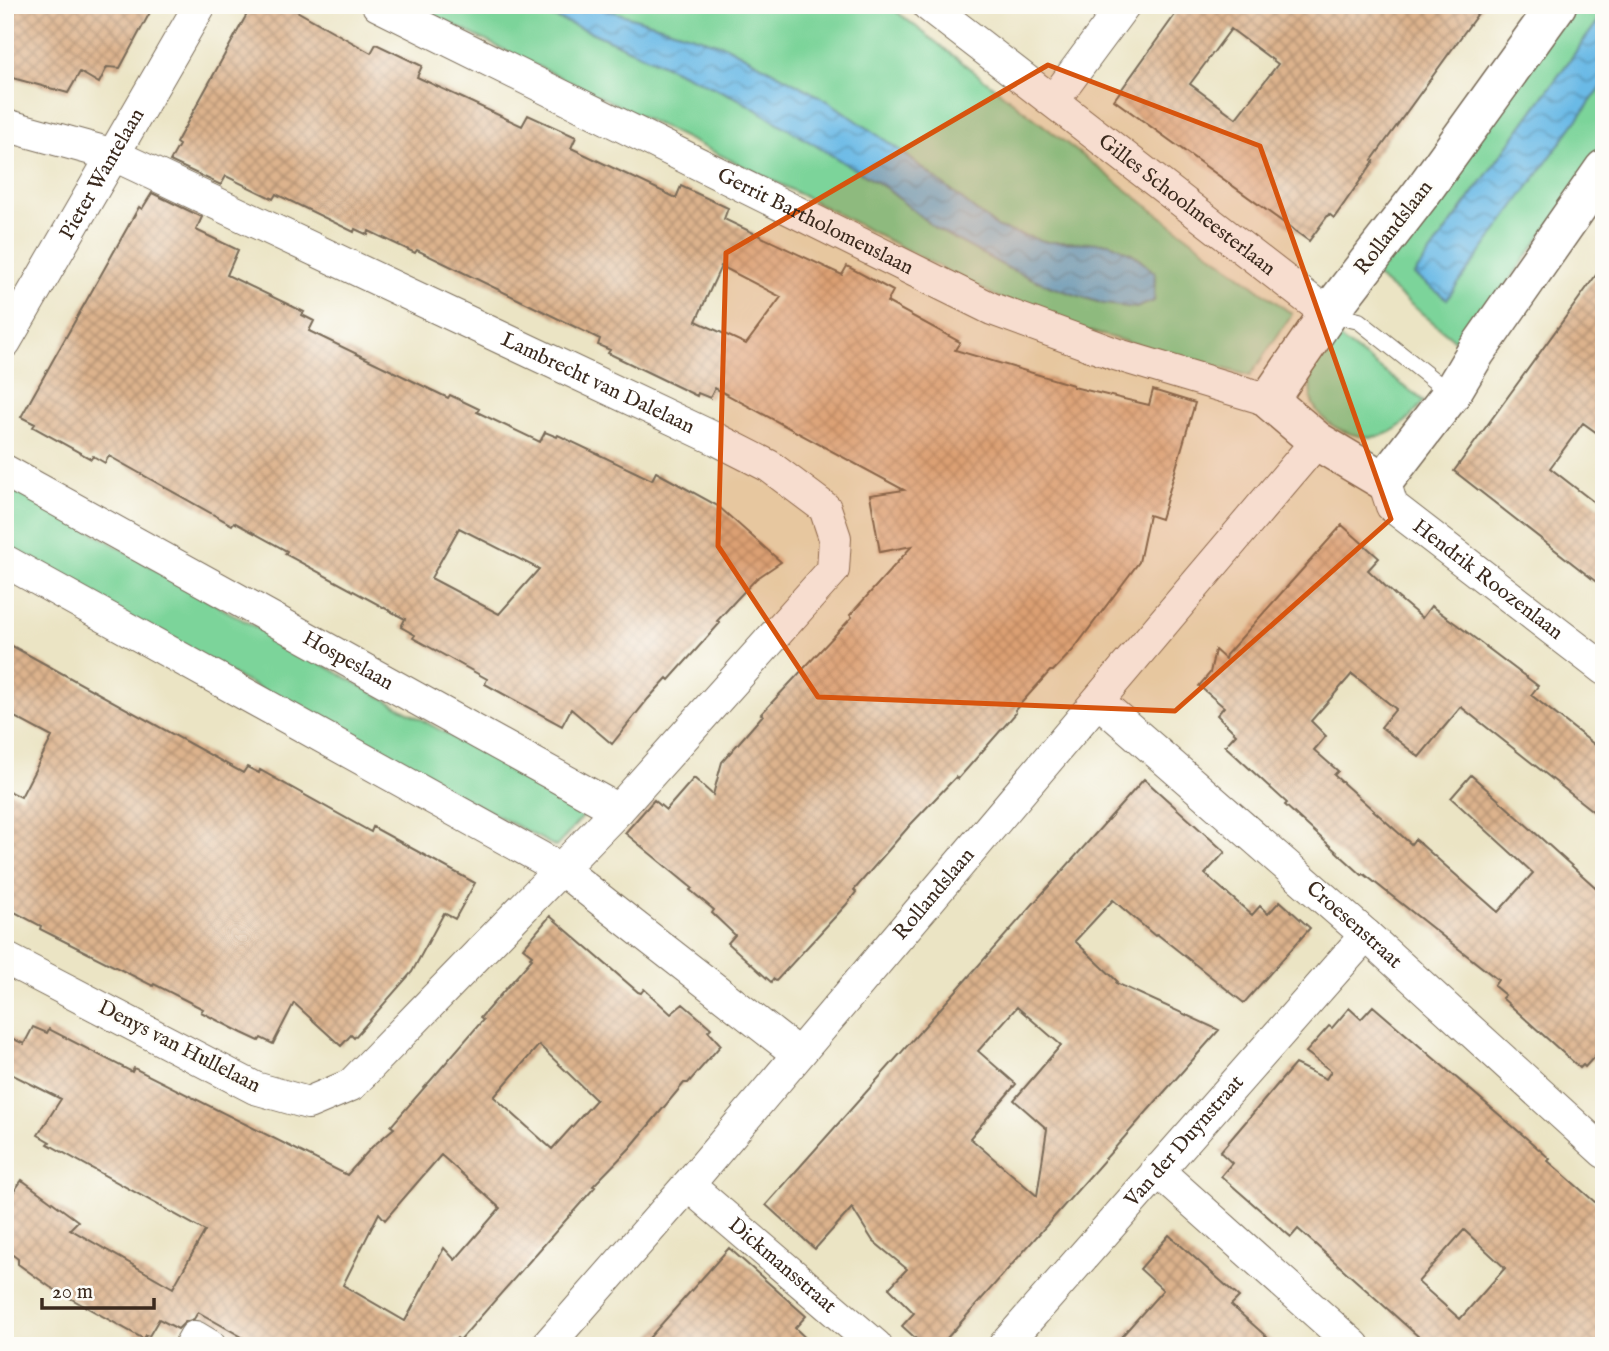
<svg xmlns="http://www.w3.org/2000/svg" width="1609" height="1351" font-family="'IM FELL English',serif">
<defs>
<pattern id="water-waves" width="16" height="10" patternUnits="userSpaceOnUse" patternTransform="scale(1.75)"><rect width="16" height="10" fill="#6bbae6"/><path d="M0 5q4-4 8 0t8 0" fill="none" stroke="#5997ba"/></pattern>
<pattern id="building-cross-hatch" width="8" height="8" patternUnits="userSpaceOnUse" patternTransform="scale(1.75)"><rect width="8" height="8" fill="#ddb38d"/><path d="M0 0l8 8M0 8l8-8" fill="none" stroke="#b49273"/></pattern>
</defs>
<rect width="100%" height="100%" fill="#fdfcf7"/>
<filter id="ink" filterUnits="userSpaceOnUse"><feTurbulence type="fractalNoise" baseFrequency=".0143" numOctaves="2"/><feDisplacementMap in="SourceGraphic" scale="14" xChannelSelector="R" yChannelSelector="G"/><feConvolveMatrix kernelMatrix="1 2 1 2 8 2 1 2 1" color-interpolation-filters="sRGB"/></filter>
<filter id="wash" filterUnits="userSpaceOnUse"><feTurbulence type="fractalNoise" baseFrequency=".00686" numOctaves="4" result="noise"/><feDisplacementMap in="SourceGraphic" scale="28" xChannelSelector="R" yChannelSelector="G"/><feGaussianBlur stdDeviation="1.57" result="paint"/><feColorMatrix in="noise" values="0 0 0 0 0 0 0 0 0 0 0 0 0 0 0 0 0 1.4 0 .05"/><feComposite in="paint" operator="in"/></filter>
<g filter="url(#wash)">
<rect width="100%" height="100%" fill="#ebe4c4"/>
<path fill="#7bd49a" stroke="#5b7f5c" stroke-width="2" d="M 412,5 L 522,5 L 591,32 L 737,98 L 886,188 L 936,229 L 1008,268 L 1052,287 L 1104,304 L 1155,273 L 1133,254 L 1110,244 L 1047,242 L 998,228 L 902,152 L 828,101 L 726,46 L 591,5 L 888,5 L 1163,218 L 1292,314 L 1250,376 L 1034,316 L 784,186 Z
M 1567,5 L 1604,5 L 1604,13 L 1414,275 L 1447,298 L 1604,83 L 1604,150 L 1462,346 L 1370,271 Z
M 1331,332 L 1424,401 C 1413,414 1404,426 1388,433 C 1363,444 1325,429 1313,404 C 1310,398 1310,384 1311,377 C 1312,360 1323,346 1331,332 Z
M 5,480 L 218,606 L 587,812 L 556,847 L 5,553 Z"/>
<path fill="url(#water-waves)" stroke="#537282" stroke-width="2" d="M 522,5 L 591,5 L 726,46 L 828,101 L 902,152 L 998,228 L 1047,242 L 1110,243 L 1133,254 L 1155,273 L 1154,301 L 1136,308 L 1104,304 L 1052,287 L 1008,268 L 936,229 L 886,188 L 737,98 L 591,32 Z
M 1604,13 L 1604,83 L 1447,299 L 1414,275 Z"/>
<g id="blocks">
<path fill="url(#building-cross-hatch)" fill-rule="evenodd" d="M 5,5 L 154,5 L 120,68 L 107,67 L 99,83 L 80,72 L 68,93 L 5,76 Z
M 252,5 L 286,5 L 371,53 L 376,44 L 422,66 L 417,77 L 522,126 L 528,115 L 576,137 L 571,148 L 676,198 L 681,186 L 728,208 L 724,219 L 842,275 L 847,266 L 893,291 L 887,302 L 960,342 L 955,350 L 1073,385 L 1073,387 L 1149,405 L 1153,390 L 1195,403 L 1161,519 L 1149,515 L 1139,562 L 1073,650 L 1053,671 L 1050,671 L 1015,710 L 1016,713 L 958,779 L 956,777 L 911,824 L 854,890 L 856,892 L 846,905 L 776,981 L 773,979 L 771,982 L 728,943 L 735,935 L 712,913 L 714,910 L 690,890 L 692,888 L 625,833 L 654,800 L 666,810 L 694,778 L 713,795 L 722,762 L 763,715 L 761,714 L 852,617 L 850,615 L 912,546 L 880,552 L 870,495 L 904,490 L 715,388 L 710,398 L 698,393 L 697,396 L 608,353 L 610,350 L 598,345 L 600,339 L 417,250 L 415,253 L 369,231 L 368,235 L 355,229 L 354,232 L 276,194 L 273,199 L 226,176 L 221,185 L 170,161 L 179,145 L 176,143 ZM 721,266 L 781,297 L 746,344 L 696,321 Z
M 1182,5 L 1484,5 L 1372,160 L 1374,161 L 1334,218 L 1329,214 L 1309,241 L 1114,100 ZM 1231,29 L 1278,64 L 1236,118 L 1190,84 Z
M 152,193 L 202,217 L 196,230 L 238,250 L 227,275 L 304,312 L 302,315 L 314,321 L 309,331 L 448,398 L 450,395 L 479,409 L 477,412 L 540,442 L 545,432 L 557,437 L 558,435 L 652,480 L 656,472 L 718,506 L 781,562 L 756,579 L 737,599 L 717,621 L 720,623 L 669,680 L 667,678 L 648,699 L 612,744 L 571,709 L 562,726 L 485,684 L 487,679 L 413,638 L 415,635 L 401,627 L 405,619 L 285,554 L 287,551 L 234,522 L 232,525 L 109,456 L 105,463 L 93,456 L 91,459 L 33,427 L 35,424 L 21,417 L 139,207 L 142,209 ZM 459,528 L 539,569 L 499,614 L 431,578 Z
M 1604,264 L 1604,438 L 1583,423 L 1550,468 L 1604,510 L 1604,588 L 1454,471 Z
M 1342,525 L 1379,558 L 1368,570 L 1396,596 L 1422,618 L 1431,606 L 1456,624 L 1538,686 L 1531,695 L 1604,752 L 1604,820 L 1461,707 L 1419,757 L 1381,727 L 1396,709 L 1352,674 L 1311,721 L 1326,736 L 1314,750 L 1338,771 L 1334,775 L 1411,844 L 1415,839 L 1498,912 L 1533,873 L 1451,798 L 1471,775 L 1604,895 L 1604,1046 L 1585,1067 L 1583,1065 L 1580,1068 L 1502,998 L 1505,995 L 1494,986 L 1498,980 L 1364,874 L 1362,875 L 1285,805 L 1287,803 L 1225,746 L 1236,734 L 1217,715 L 1224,707 L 1199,686 L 1210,673 L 1215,650 L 1225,659 L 1226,655 Z
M 5,642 L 243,773 L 247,767 L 259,773 L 260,770 L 371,832 L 373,827 L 475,883 L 455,919 L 444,913 L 412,972 L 354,1038 L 351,1035 L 341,1046 L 294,1003 L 273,1044 L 261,1038 L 259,1041 L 242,1033 L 201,1012 L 203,1009 L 154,984 L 153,986 L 58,938 L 40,929 L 41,926 L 5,907 L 5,789 L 21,797 L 52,737 L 5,712 Z
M 1144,779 L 1225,852 L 1205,874 L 1252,915 L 1260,906 L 1268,914 L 1280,901 L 1310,928 L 1244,1003 L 1157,934 L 1155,936 L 1113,900 L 1075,941 L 1117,981 L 1116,983 L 1219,1030 L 940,1346 L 924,1346 L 902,1326 L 914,1313 L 889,1288 L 907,1269 L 873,1241 L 852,1208 L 815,1249 L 766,1205 ZM 1017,1007 L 1061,1045 L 1014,1100 L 1047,1129 L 1037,1196 L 970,1138 L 1016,1084 L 978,1051 Z
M 550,916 L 638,992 L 641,993 L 644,989 L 671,1014 L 683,1004 L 711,1028 L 708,1031 L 721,1045 L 688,1083 L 684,1083 L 630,1148 L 593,1186 L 595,1187 L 460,1340 L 457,1338 L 449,1346 L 258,1346 L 198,1312 L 194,1319 L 185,1322 L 178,1329 L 159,1319 L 149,1336 L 146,1335 L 144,1339 L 50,1287 L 18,1264 L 18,1259 L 5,1249 L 5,1204 L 22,1180 L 78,1221 L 70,1229 L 173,1288 L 205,1231 L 48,1144 L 50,1142 L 38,1135 L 61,1099 L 5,1071 L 5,1035 L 24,1044 L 33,1027 L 47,1033 L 49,1029 L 132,1072 L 134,1068 L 347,1175 L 372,1147 L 394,1128 L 391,1126 L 483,1020 L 480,1018 L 532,959 L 530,957 L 532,955 L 523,948 ZM 539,1045 L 596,1100 L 552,1149 L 494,1097 ZM 441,1155 L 500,1208 L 455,1260 L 444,1248 L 405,1321 L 343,1285 L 379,1213 L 385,1220 Z
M 1373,1006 L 1524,1136 L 1550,1159 L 1548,1161 L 1604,1210 L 1604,1346 L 1429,1346 L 1298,1229 L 1291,1237 L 1221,1176 L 1232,1163 L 1220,1152 L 1277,1085 L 1295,1064 L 1326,1079 L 1331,1071 L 1306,1052 L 1329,1026 L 1332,1028 L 1349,1008 L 1361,1019 ZM 1464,1230 L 1505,1268 L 1460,1319 L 1418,1282 Z
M 1169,1235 L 1239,1297 L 1231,1305 L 1277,1346 L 1113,1346 L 1163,1290 L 1140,1269 Z
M 729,1248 L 806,1316 L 795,1328 L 814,1346 L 642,1346 Z"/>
</g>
</g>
<g filter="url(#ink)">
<use href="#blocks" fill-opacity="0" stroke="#796b58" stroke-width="2"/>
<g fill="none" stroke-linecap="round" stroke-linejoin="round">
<defs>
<path id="service" d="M 1329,314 L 1359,321 L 1451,394"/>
<g id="minor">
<path id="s1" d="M 378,5 L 992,309 L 1115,354 L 1269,400"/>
<path id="s2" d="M 928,5 L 1328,314"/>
<path d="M 1053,101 L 1124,5"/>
<path id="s3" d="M 5,125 L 114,155 L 718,440 L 769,466 L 825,508 L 835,538 L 833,570 L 618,810 L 351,1085 L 308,1103 L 255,1088 L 5,958"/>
<path id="s4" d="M 5,342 L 200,5"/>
<path id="s5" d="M 5,471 L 618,810"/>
<path id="s6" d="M 1384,481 L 1392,506 L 1604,669"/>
<path d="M 5,561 L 561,869 L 798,1054"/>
<path id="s7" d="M 1098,701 L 1366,935 L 1604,1152"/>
<path d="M 1157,1170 L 1354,1346"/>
<path id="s8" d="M 688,1185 L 876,1346"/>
<path d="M 190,1346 L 195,1337 L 210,1346"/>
<path id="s9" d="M 547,1346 L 688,1185 L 1317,441"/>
<path id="s10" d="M 1004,1346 L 1366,935"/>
</g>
<path id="tertiary" d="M 1557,5 L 1420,195 L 1328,314 L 1269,400 L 1317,441 L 1384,481 L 1451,394 L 1476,352 L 1604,169"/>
</defs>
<use href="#service" stroke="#796b58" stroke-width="18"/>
<use href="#minor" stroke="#796b58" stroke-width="34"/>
<use href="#tertiary" stroke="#796b58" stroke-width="41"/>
<use href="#service" stroke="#fff" stroke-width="16"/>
<use href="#minor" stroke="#fff" stroke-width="32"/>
<use href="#tertiary" stroke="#fff" stroke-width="38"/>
</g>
</g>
<path fill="#d7540e" fill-opacity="0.2" stroke="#d7540e" stroke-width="5" stroke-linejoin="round" d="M 1048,65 L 1260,146 L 1391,519 L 1175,711 L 818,697 L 718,546 L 726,253 Z"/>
<g text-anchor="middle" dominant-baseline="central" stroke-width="5" stroke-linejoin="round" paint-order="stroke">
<g font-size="21" fill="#3b2a1e" stroke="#fdfcf7">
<text stroke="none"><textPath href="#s4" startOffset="194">Pieter Wantelaan</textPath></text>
<text stroke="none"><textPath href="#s2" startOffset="327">Gilles Schoolmeesterlaan</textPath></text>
<text stroke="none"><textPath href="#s1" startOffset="488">Gerrit Bartholomeuslaan</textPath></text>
<text transform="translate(1394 228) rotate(-52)">Rollandslaan</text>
<text stroke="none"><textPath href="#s3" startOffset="648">Lambrecht van Dalelaan</textPath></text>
<text stroke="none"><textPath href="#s6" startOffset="147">Hendrik Roozenlaan</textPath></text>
<text stroke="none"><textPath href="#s5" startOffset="392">Hospeslaan</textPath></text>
<text stroke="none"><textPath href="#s9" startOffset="595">Rollandslaan</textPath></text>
<text stroke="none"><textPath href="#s7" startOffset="340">Croesenstraat</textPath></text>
<text transform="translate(179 1047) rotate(27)">Denys van Hullelaan</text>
<text stroke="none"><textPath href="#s10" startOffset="273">Van der Duynstraat</textPath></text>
<text stroke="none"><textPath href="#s8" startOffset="124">Dickmansstraat</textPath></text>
</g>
</g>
<rect width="1609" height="1351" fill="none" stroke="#fdfcf7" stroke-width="28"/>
<path d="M42 1298v10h112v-10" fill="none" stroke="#3b2a1e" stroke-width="3.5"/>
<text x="52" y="1298" font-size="21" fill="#3b2a1e" stroke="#fdfcf7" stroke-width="5" paint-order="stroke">20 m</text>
</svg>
